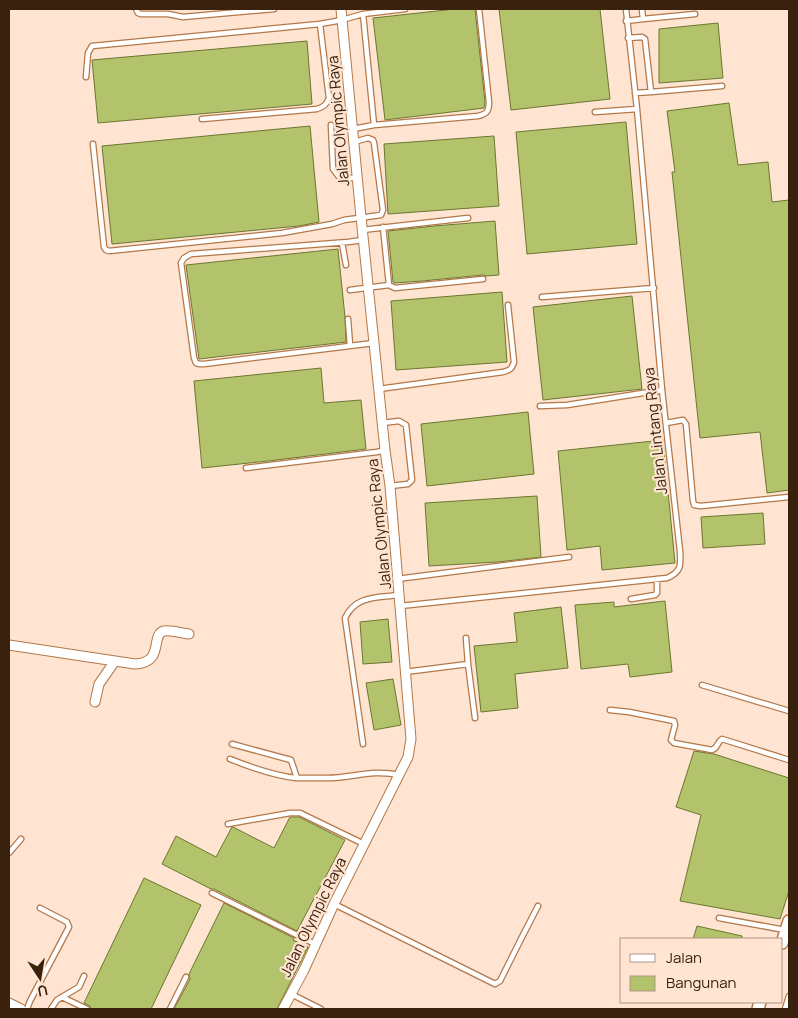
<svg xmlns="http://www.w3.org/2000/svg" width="798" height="1018" font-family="Manrope,sans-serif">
<rect width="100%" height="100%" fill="#fee4d1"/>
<path fill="#b2c36b" stroke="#6b7731" d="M 455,9 L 475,9 L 485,102 L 484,108 L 385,120 L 373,18 Z
M 499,9 L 600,9 L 610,99 L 511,110 Z
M 718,23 L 723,78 L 659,83 L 659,29 Z
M 307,41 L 312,104 L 98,123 L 92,60 Z
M 729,103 L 738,165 L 768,162 L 772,202 L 789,200 L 789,490 L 767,493 L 760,432 L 700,438 L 672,172 L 675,172 L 667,111 Z
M 626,122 L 637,244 L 527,254 L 516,132 Z
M 310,126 L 319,222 L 299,226 L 112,244 L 102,146 Z
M 494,136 L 499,206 L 388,214 L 384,144 Z
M 495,221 L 499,275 L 486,276 L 483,275 L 422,281 L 395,283 L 393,282 L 388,231 L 434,226 Z
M 338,249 L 345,317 L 346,342 L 199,359 L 186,265 Z
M 502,292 L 507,362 L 396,370 L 391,301 Z
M 632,296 L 642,389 L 543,400 L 533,307 Z
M 321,368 L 324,403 L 361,400 L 366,449 L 268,461 L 202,468 L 194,381 Z
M 528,412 L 534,474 L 427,486 L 421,424 Z
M 663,440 L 675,563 L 602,570 L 600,546 L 567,550 L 558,451 Z
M 537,496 L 541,557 L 498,562 L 429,566 L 425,503 Z
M 763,513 L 765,544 L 703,548 L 701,517 Z
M 665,601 L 672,672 L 630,677 L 628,664 L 581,669 L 575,605 L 614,602 L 614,607 Z
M 561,607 L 568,668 L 515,674 L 518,708 L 481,712 L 474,646 L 517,642 L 514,613 Z
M 388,619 L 392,662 L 363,664 L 360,622 Z
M 393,679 L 401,725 L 374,730 L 366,683 Z
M 694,751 L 714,754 L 789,778 L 789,891 L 780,919 L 680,901 L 701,815 L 676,807 Z
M 290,817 L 299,817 L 345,840 L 297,931 L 214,889 L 211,889 L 162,864 L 176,836 L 216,857 L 232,827 L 233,827 L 274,848 Z
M 144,878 L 201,905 L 151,1009 L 91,1009 L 90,1006 L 84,1003 Z
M 224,903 L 294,938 L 293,940 L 308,947 L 277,1009 L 174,1009 L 190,979 L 189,974 Z
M 697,926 L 742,936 L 742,939 L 693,939 Z"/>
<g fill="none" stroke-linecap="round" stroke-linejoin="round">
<defs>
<path id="service" d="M 136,9 L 138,13 L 141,14 L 168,14 L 183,17 L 274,9
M 642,9 L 643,19 L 695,14
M 626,21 L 643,19
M 628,38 L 642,37 L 645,39 L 651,92 L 722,86
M 86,77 L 88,53 L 92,46 L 320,24 L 342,20 L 363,14
M 635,93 L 651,92
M 595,112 L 637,109
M 202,119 L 317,109 C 324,107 327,104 329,98 L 320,24
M 331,125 L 333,169 L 339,177 L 346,178 L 357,178
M 374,125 L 363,14 L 405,9
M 353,129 L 374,125 L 478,116 C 487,114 489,111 489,102 L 479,9
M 93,144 L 104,247 L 106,250 L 109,251 L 282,233 L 332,224 L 344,220 L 381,215 L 383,210 L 374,143 L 373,140 L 368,138 L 354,142
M 362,230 L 468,218
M 363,240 L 348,242 L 191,254 L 184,258 L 181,263 L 194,358 L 196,363 L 200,364 L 204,364 L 374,343
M 342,243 L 346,265
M 389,285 L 395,288 L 483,279
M 350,290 L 389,285 L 383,227
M 542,297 L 654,288
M 348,319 L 350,345
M 379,389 L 503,372 C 510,370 512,369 514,362 L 508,305
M 540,406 L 567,405 L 662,390
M 382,423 L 399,421 L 406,425 L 412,480 L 408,484 L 390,486
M 666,423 L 683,420 L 686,424 L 693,501 L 694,505 L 701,506 L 789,497
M 246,468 L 377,452 L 385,450
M 397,579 L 569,557
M 631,599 L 655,595 L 657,593 L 657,579
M 400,606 L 667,578 C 681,572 681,566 680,551 L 662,390 L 637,109 L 626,9
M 466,638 L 468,664
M 405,672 L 468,664 L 475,718
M 702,685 L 789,711
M 610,710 L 629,712 L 674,721 L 675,725 L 671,740 L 674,743 L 712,750 C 718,748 717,742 722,739 L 789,760
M 232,744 L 291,760 L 297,778
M 363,744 L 345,618 C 356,595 377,598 398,595
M 230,759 C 250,767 274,776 296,778 C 306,778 317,778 327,778 C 352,778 372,769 399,775
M 228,824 L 290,813 L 300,813 L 364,844
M 9,853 L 21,839
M 212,893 L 315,944
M 334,904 L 495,984 L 500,981 L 521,939 L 538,906
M 719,918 L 785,930
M 291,994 L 321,1009
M 62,997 L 87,1009
M 27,1009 L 30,1001 L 69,927 L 67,922 L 40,908
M 51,1009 L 57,1000 L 79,987 L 84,976
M 170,1009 L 186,977
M 785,1009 L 789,996"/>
<path id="minor" d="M 9,645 L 135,664 C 165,663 150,634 164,631 C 171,630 181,633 189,634
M 95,702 L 99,684 L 115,661
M 9,1003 L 21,1009
M 283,1009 L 304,970 L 334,904 L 408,757 L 411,739 L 390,486 L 385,450 L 361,217 L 341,9"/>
<path id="tertiary" d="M 782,943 L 789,921
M 758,1009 L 760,1002"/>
</defs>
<use href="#service" stroke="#b37849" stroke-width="7"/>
<use href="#minor" stroke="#b37849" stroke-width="11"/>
<use href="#tertiary" stroke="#b37849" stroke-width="14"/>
<use href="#service" stroke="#fff" stroke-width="4.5"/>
<use href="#minor" stroke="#fff" stroke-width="9"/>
<use href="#tertiary" stroke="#fff" stroke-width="11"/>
</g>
<g text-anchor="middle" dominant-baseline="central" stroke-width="4.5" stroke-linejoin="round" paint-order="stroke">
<g font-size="15" fill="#39210e" stroke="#fee4d1">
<text transform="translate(338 121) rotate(-95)">Jalan Olympic Raya</text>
<text transform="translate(655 431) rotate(-96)">Jalan Lintang Raya</text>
<text transform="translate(379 524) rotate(-96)">Jalan Olympic Raya</text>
<text transform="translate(313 917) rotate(-64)">Jalan Olympic Raya</text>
</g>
</g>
<rect width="798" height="1018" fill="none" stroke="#39210e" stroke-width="20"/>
<rect x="620" y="938" width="162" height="65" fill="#fee4d1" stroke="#af9683"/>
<rect x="630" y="954" width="25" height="8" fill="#ffffff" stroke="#af9683"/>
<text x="666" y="963" font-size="15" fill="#39210e">Jalan</text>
<rect x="630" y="976" width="25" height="15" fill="#b2c36b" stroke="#af9683"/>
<text x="666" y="988" font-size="15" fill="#39210e">Bangunan</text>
<g transform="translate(40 978) rotate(168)" stroke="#fee4d1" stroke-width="4" paint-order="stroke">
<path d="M0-4L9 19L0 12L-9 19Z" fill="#39210e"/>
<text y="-8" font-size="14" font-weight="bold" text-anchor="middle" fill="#39210e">U</text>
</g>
</svg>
